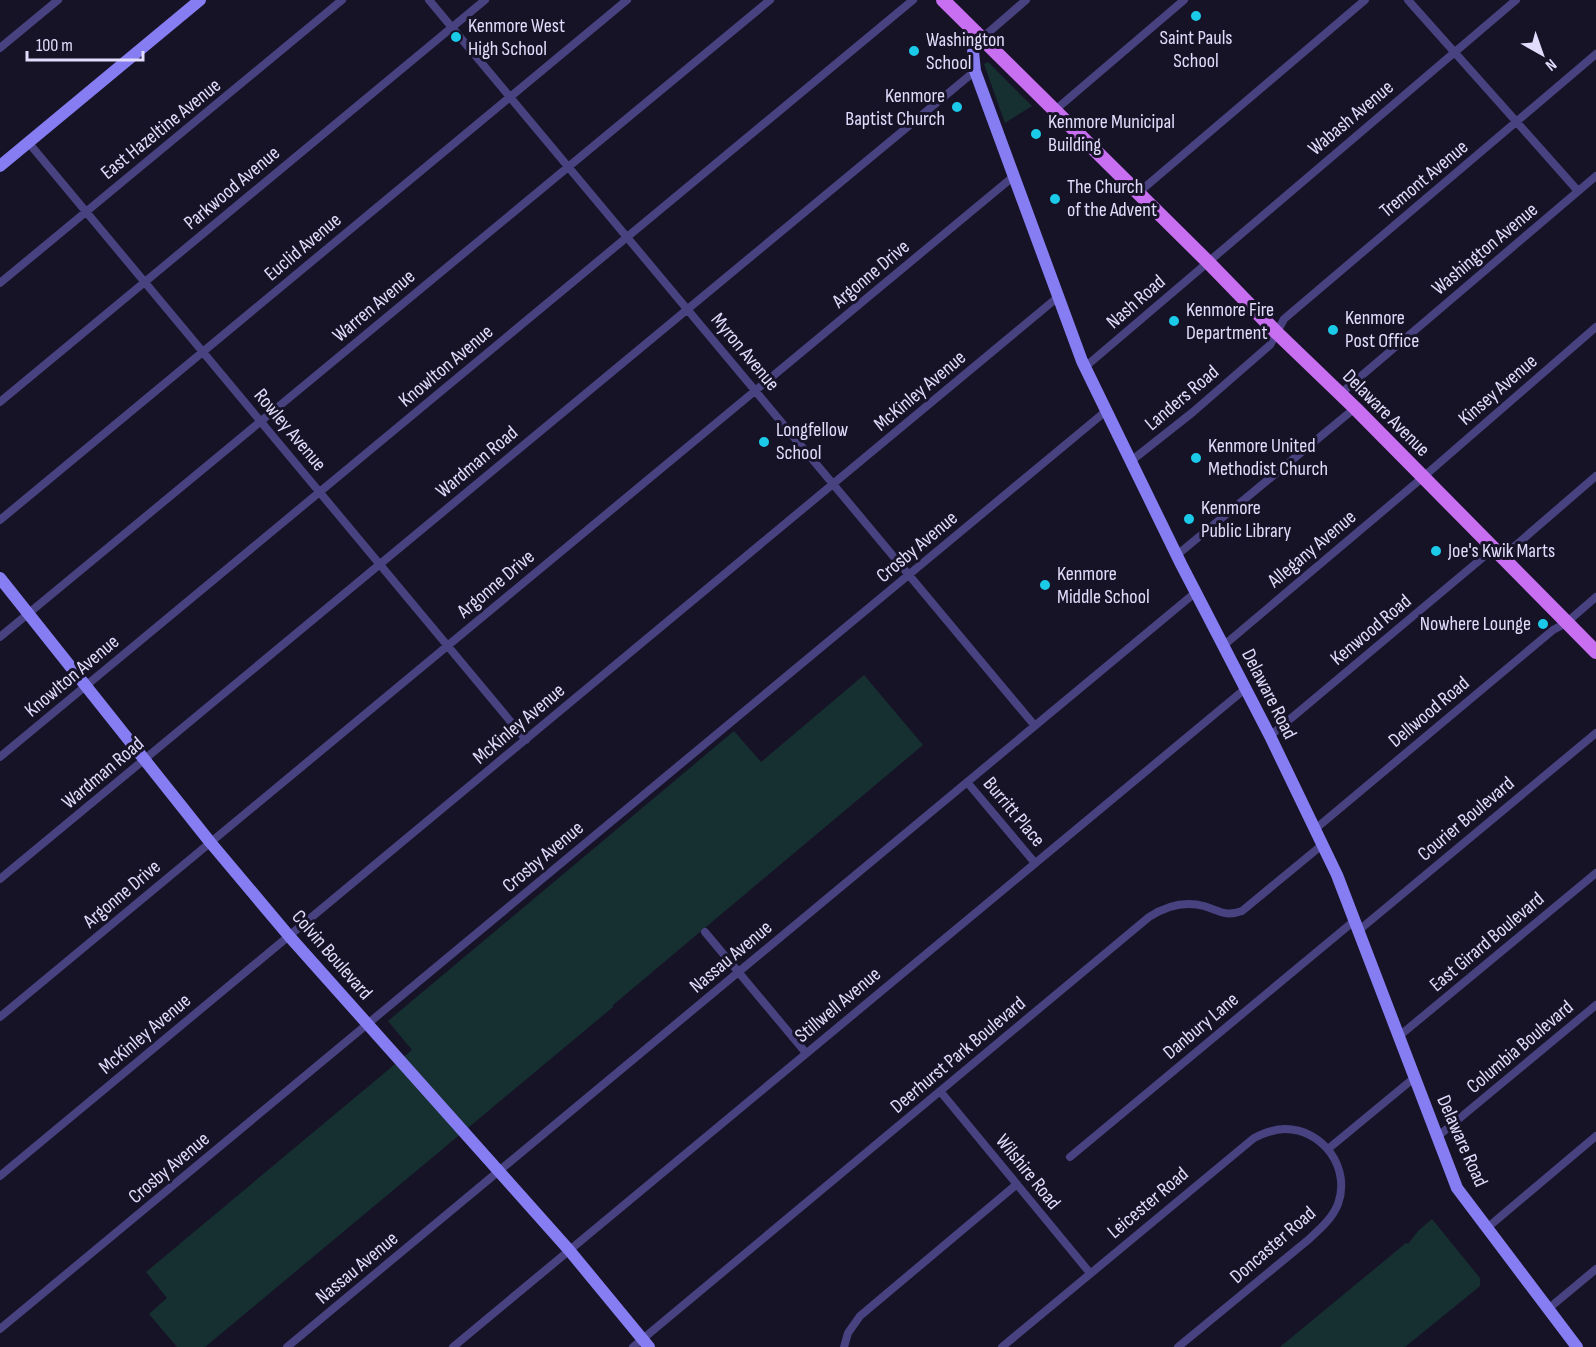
<svg xmlns="http://www.w3.org/2000/svg" width="1596" height="1347" font-family="'Sofia Sans Condensed',sans-serif">
<rect width="100%" height="100%" fill="#171327"/>
<path fill="#163031" d="M 988,62 L 1032,106 L 1005,123 L 984,64 Z
M 864,675 L 923,745 L 613,1005 L 613,1007 L 205,1347 L 177,1347 L 149,1314 L 167,1298 L 146,1272 L 412,1050 L 388,1021 L 734,731 L 761,762 Z
M 1432,1219 L 1480,1278 L 1480,1286 L 1405,1347 L 1280,1347 L 1406,1243 L 1408,1244 L 1419,1230 Z"/>
<g fill="none" stroke-linecap="round" stroke-linejoin="round">
<path stroke="#484281" stroke-width="8" d="M 429,0 L 1035,726
M 1408,0 L 1578,191
M 982,38 L 1026,0
M 0,48 L 58,0
M 1054,111 L 1184,0
M 28,142 L 526,740
M 1138,193 L 1365,0
M 0,283 L 342,0
M 1085,367 L 1516,0
M 1340,394 L 1596,176
M 0,402 L 485,0
M 1131,461 L 1193,412 L 1270,345 L 1284,319 L 1596,54
M 0,520 L 627,0
M 1177,555 L 1355,408
M 1501,558 L 1596,476
M 0,637 L 770,0
M 1223,646 L 1422,478 L 1596,327
M 1270,736 L 1493,549
M 0,757 L 913,0
M 967,782 L 1035,863
M 1314,830 L 1553,630 L 1566,623 L 1596,597
M 0,879 L 975,71
M 1358,931 L 1596,733
M 705,932 L 806,1053
M 0,1017 L 1014,176
M 1398,1037 L 1596,873
M 940,1091 L 1090,1273
M 1437,1137 L 1596,1005
M 1328,1149 L 1414,1078
M 1070,1157 L 1354,921
M 0,1176 L 1058,297
M 1487,1228 L 1596,1136
M 1548,1309 L 1596,1269
M 0,1329 L 1106,411
M 287,1347 L 1196,592
M 453,1347 L 1245,689
M 633,1347 L 1149,917 C 1166,906 1185,901 1204,906 C 1220,911 1225,917 1242,911 L 1322,845
M 844,1347 L 848,1333 L 860,1316 L 1017,1184
M 1002,1347 L 1254,1138 C 1264,1133 1274,1129 1285,1129 C 1323,1129 1351,1168 1338,1204 C 1332,1219 1320,1229 1308,1240 L 1178,1347"/>
<path stroke="#867df2" stroke-width="12" d="M 982,38 L 973,52 L 975,71 L 1082,361 L 1181,564 L 1270,736 L 1337,875 L 1457,1188 L 1577,1347
M 0,166 L 200,0
M 0,578 L 210,842 L 289,936 L 569,1250 L 649,1347"/>
<path stroke="#c76ef1" stroke-width="14" d="M 943,0 L 1208,262 L 1277,333 L 1355,408 L 1596,652"/>
</g>
<g fill="#1bc9e9" stroke="#171327" stroke-width="2">
<circle cx="1196" cy="16" r="6"/>
<circle cx="456" cy="37" r="6"/>
<circle cx="914" cy="51" r="6"/>
<circle cx="957" cy="107" r="6"/>
<circle cx="1036" cy="134" r="6"/>
<circle cx="1055" cy="199" r="6"/>
<circle cx="1174" cy="321" r="6"/>
<circle cx="1333" cy="330" r="6"/>
<circle cx="764" cy="442" r="6"/>
<circle cx="1196" cy="458" r="6"/>
<circle cx="1189" cy="519" r="6"/>
<circle cx="1436" cy="551" r="6"/>
<circle cx="1045" cy="585" r="6"/>
<circle cx="1543" cy="624" r="6"/>
</g>
<g text-anchor="middle" dominant-baseline="central" stroke-width="6" stroke-linejoin="round" paint-order="stroke">
<g font-size="20" fill="#e1dcfc" stroke="#171327" text-anchor="start">
<text x="468" y="26">Kenmore West<tspan x="468" dy="23">High School</tspan></text>
<text x="1196" y="38" text-anchor="middle">Saint Pauls<tspan x="1196" dy="23">School</tspan></text>
<text x="926" y="40">Washington<tspan x="926" dy="23">School</tspan></text>
<text x="945" y="96" text-anchor="end">Kenmore<tspan x="945" dy="23">Baptist Church</tspan></text>
<text x="1048" y="122">Kenmore Municipal<tspan x="1048" dy="23">Building</tspan></text>
<text x="1067" y="187">The Church<tspan x="1067" dy="23">of the Advent</tspan></text>
<text x="1186" y="310">Kenmore Fire<tspan x="1186" dy="23">Department</tspan></text>
<text x="1345" y="318">Kenmore<tspan x="1345" dy="23">Post Office</tspan></text>
<text x="776" y="430">Longfellow<tspan x="776" dy="23">School</tspan></text>
<text x="1208" y="446">Kenmore United<tspan x="1208" dy="23">Methodist Church</tspan></text>
<text x="1201" y="508">Kenmore<tspan x="1201" dy="23">Public Library</tspan></text>
<text x="1448" y="551">Joe's Kwik Marts</text>
<text x="1057" y="574">Kenmore<tspan x="1057" dy="23">Middle School</tspan></text>
<text x="1531" y="624" text-anchor="end">Nowhere Lounge</text>
</g>
<g font-size="20" fill="#e1dcfc" stroke="#171327">
<text transform="translate(1351 118) rotate(-40)">Wabash Avenue</text>
<text transform="translate(161 129) rotate(-39)">East Hazeltine Avenue</text>
<text transform="translate(1424 179) rotate(-40)">Tremont Avenue</text>
<text transform="translate(232 188) rotate(-40)">Parkwood Avenue</text>
<text transform="translate(303 247) rotate(-40)">Euclid Avenue</text>
<text transform="translate(1485 249) rotate(-40)">Washington Avenue</text>
<text transform="translate(871 274) rotate(-40)">Argonne Drive</text>
<text transform="translate(1136 302) rotate(-41)">Nash Road</text>
<text transform="translate(374 306) rotate(-40)">Warren Avenue</text>
<text transform="translate(745 352) rotate(50)">Myron Avenue</text>
<text transform="translate(446 366) rotate(-40)">Knowlton Avenue</text>
<text transform="translate(1498 390) rotate(-41)">Kinsey Avenue</text>
<text transform="translate(920 391) rotate(-40)">McKinley Avenue</text>
<text transform="translate(1182 398) rotate(-40)">Landers Road</text>
<text transform="translate(1386 413) rotate(45)">Delaware Avenue</text>
<text transform="translate(290 430) rotate(50)">Rowley Avenue</text>
<text transform="translate(477 462) rotate(-40)">Wardman Road</text>
<text transform="translate(917 547) rotate(-40)">Crosby Avenue</text>
<text transform="translate(1312 549) rotate(-40)">Allegany Avenue</text>
<text transform="translate(496 584) rotate(-40)">Argonne Drive</text>
<text transform="translate(1371 630) rotate(-40)">Kenwood Road</text>
<text transform="translate(72 676) rotate(-40)">Knowlton Avenue</text>
<text transform="translate(1269 694) rotate(63)">Delaware Road</text>
<text transform="translate(1429 712) rotate(-40)">Dellwood Road</text>
<text transform="translate(519 724) rotate(-40)">McKinley Avenue</text>
<text transform="translate(103 773) rotate(-40)">Wardman Road</text>
<text transform="translate(1014 812) rotate(50)">Burritt Place</text>
<text transform="translate(1466 819) rotate(-40)">Courier Boulevard</text>
<text transform="translate(543 857) rotate(-40)">Crosby Avenue</text>
<text transform="translate(122 894) rotate(-40)">Argonne Drive</text>
<text transform="translate(1487 942) rotate(-40)">East Girard Boulevard</text>
<text transform="translate(332 955) rotate(49)">Colvin Boulevard</text>
<text transform="translate(731 957) rotate(-40)">Nassau Avenue</text>
<text transform="translate(838 1005) rotate(-40)">Stillwell Avenue</text>
<text transform="translate(1201 1026) rotate(-40)">Danbury Lane</text>
<text transform="translate(145 1034) rotate(-40)">McKinley Avenue</text>
<text transform="translate(1520 1047) rotate(-40)">Columbia Boulevard</text>
<text transform="translate(958 1055) rotate(-40)">Deerhurst Park Boulevard</text>
<text transform="translate(1462 1141) rotate(66)">Delaware Road</text>
<text transform="translate(169 1168) rotate(-40)">Crosby Avenue</text>
<text transform="translate(1028 1172) rotate(51)">Wilshire Road</text>
<text transform="translate(1148 1203) rotate(-40)">Leicester Road</text>
<text transform="translate(1273 1245) rotate(-41)">Doncaster Road</text>
<text transform="translate(357 1268) rotate(-40)">Nassau Avenue</text>
</g>
</g>
<g transform="translate(1542 54) rotate(140)" stroke="#171327" stroke-width="4.5" paint-order="stroke">
<path d="M0-4.5L10 22L0 15L-10 22Z" fill="#e1dcfc"/>
<text y="-9" font-size="16" font-weight="bold" text-anchor="middle" fill="#e1dcfc">N</text>
</g>
<path d="M27 51v9h116v-9" fill="none" stroke="#e1dcfc" stroke-width="3"/>
<text x="36" y="51" font-size="18" fill="#e1dcfc" stroke="#171327" stroke-width="4.5" paint-order="stroke">100 m</text>
</svg>
